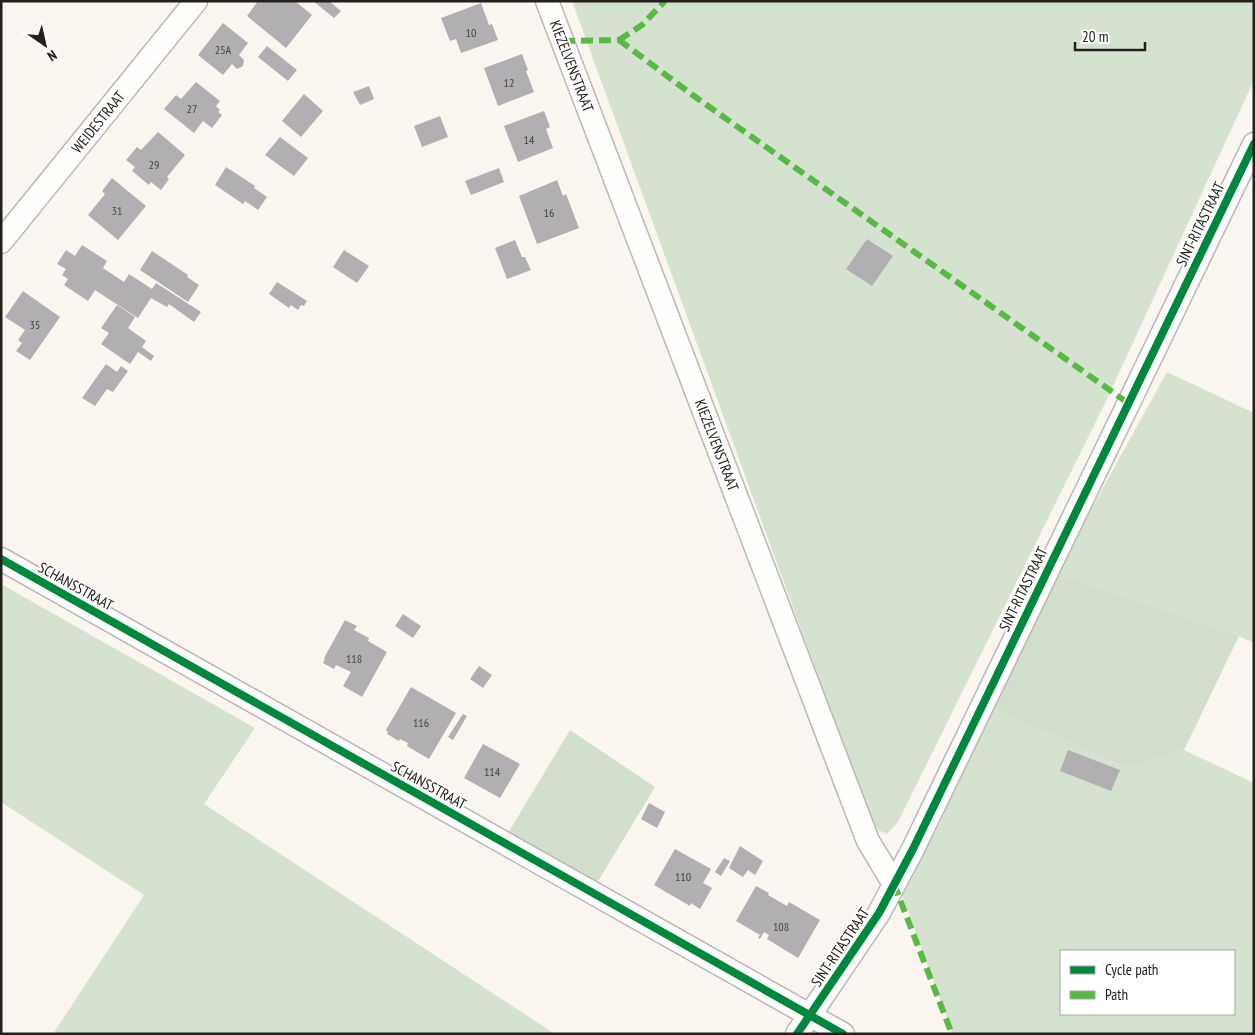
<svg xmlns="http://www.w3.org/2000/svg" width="1255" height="1035" font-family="'PT Sans Narrow',sans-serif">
<rect width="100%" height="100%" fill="#faf5ef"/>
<path fill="#d6e2d0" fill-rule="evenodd" d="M 572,1 L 1254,1 L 1254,80 L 1107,399 L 898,822 L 887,834 L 878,830 L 868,813 Z
M 1167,372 L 1254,413 L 1254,643 L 1239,636 L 1056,573 Z
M 1,584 L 255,728 L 204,804 L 555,1034 L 53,1034 L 144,895 L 1,802 Z
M 988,707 L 1128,768 L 1184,750 L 1254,783 L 1254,1034 L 953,1034 L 902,895 L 941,821 ZM 1061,951 L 1234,951 L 1234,1014 L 1061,1014 Z"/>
<path fill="#d2dfcc" d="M 1056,573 L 1239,636 L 1184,750 L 1128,768 L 988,707 Z
M 570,730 L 655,787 L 597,883 L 508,833 Z"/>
<path fill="#b2afb2" d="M 258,1 L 261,3 L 262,1 L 295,1 L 312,15 L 286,48 L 247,16 Z
M 313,1 L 329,1 L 341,11 L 334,18 Z
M 481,3 L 489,25 L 492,24 L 498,40 L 461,53 L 456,39 L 450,41 L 441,18 Z
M 223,23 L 248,43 L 239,55 L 244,60 L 243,66 L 237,69 L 232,64 L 223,75 L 198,55 Z
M 267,46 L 297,70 L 288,81 L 258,57 Z
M 522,54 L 528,70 L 526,71 L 534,92 L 498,106 L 484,68 Z
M 196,82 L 220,101 L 216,106 L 220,110 L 218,112 L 222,115 L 212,128 L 203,121 L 194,133 L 164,109 L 176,95 L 181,99 Z
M 369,86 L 374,99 L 360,105 L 353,92 Z
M 304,94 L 323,111 L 301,137 L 282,121 Z
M 544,111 L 550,127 L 546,129 L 553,148 L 518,162 L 504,126 Z
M 440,116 L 448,137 L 422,147 L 414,126 Z
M 158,132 L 185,155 L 167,177 L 169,179 L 161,190 L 151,182 L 149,185 L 132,171 L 135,167 L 126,160 L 137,147 L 141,150 Z
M 280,137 L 308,158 L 294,176 L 265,155 Z
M 226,167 L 255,186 L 254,188 L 267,197 L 258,210 L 245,201 L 243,204 L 215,185 Z
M 499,168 L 504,182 L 471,195 L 465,181 Z
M 112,178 L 146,206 L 118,240 L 88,215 L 105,194 L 102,191 Z
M 557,180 L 563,196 L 566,194 L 579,228 L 537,244 L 519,196 Z
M 867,239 L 893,256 L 872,286 L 846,269 Z
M 515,240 L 522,257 L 525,257 L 531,270 L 507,279 L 495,248 Z
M 82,245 L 107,261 L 103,268 L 124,282 L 129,274 L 152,289 L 156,283 L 201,312 L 194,322 L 169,304 L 167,307 L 151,298 L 138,318 L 95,290 L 88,301 L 64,285 L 68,279 L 62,275 L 66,269 L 57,264 L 66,250 L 75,256 Z
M 344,250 L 369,266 L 357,283 L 333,267 Z
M 152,251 L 188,275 L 187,277 L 199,285 L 188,302 L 140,270 Z
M 277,282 L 307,301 L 304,306 L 301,305 L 298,310 L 291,305 L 289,308 L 269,294 Z
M 23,291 L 60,317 L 30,360 L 16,351 L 22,343 L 18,340 L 25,330 L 5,317 Z
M 117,305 L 135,317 L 128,328 L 146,341 L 142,347 L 154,356 L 151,361 L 138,352 L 130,364 L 101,344 L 109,333 L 101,328 Z
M 106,364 L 117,372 L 121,366 L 128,371 L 113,392 L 107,389 L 95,406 L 82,398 Z
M 403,614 L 421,626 L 413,638 L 395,626 Z
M 345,620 L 357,626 L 354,630 L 369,638 L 368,641 L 387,652 L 362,697 L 343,686 L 351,672 L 336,665 L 334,669 L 323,663 L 325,659 L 324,658 Z
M 479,666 L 492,675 L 483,688 L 470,679 Z
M 411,687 L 456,713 L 429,759 L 407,746 L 408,743 L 400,739 L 399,741 L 387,734 L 388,732 L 386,730 Z
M 463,714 L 467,716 L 453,740 L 448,737 Z
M 483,744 L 520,764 L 500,798 L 464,778 Z
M 1068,750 L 1120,770 L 1111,791 L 1060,771 Z
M 649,803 L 665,812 L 657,828 L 641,819 Z
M 740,846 L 763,861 L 755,875 L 748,870 L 743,877 L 729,868 Z
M 675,849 L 711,869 L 703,883 L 712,888 L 700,909 L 691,903 L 690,906 L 654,885 Z
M 724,858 L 730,861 L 721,876 L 715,872 Z
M 756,886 L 769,893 L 768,895 L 787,906 L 789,902 L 820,920 L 798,958 L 767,939 L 769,935 L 764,932 L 760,939 L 758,938 L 760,935 L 736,921 Z"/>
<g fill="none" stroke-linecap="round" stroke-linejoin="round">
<defs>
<path id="street" d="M 547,1 L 868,841 L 894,884
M 1,242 L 196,1
M 1,559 L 843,1034
M 797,1034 L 879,913 L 913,849 L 1254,144"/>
</defs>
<use href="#street" stroke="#bbb7b3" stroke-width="25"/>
<use href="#street" stroke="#fefefd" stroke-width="22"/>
<path stroke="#58b947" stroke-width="6" stroke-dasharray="12 6" stroke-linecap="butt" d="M 619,40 L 694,96 L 1128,403
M 619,40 L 642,25 L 665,1
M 563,41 L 619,40
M 894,884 L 952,1034"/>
<defs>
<path id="cycleway" d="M 1,559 L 843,1034
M 797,1034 L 879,913 L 913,849 L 1254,144"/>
</defs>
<use href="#cycleway" stroke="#fff" stroke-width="11"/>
<use href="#cycleway" stroke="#00873e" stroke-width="8"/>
</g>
<g text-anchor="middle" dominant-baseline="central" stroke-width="4" stroke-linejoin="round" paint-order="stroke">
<g font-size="12" fill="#474442">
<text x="471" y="32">10</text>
<text x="223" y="49">25A</text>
<text x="509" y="82">12</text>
<text x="192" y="108">27</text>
<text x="529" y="139">14</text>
<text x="154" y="164">29</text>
<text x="117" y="210">31</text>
<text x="549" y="212">16</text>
<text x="35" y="324">35</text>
<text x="354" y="658">118</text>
<text x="421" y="722">116</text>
<text x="492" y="771">114</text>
<text x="683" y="876">110</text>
<text x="781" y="926">108</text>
</g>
<g font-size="15" fill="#23201c" stroke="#fff">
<text transform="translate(572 66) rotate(69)">KIEZELVENSTRAAT</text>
<text transform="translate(98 122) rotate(-51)">WEIDESTRAAT</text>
<text transform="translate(1200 224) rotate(-64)">SINT-RITASTRAAT</text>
<text transform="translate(717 445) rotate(69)">KIEZELVENSTRAAT</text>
<text transform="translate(76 586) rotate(29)">SCHANSSTRAAT</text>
<text transform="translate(1023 589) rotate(-64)">SINT-RITASTRAAT</text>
<text transform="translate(429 785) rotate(29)">SCHANSSTRAAT</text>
<text transform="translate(840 947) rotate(-56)">SINT-RITASTRAAT</text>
</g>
</g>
<rect width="1255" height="1035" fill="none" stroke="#23201c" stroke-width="5"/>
<rect x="1060" y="950" width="175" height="65" fill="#ffffff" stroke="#a7a6a4"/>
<rect x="1070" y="966" width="25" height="8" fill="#00873e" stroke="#a7a6a4"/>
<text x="1105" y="975" font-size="15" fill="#23201c">Cycle path</text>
<rect x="1070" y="991" width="25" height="8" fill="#58b947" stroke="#a7a6a4"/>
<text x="1105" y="1000" font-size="15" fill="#23201c">Path</text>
<g transform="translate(45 45) rotate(146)" stroke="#ffffff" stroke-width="4" paint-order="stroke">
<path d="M0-4L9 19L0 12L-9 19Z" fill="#23201c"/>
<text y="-8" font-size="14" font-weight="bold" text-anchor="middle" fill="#23201c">N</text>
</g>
<path d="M1075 42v8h70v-8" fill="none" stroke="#23201c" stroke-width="2.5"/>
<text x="1082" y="42" font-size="15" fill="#23201c" stroke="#ffffff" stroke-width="4" paint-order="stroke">20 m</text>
</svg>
